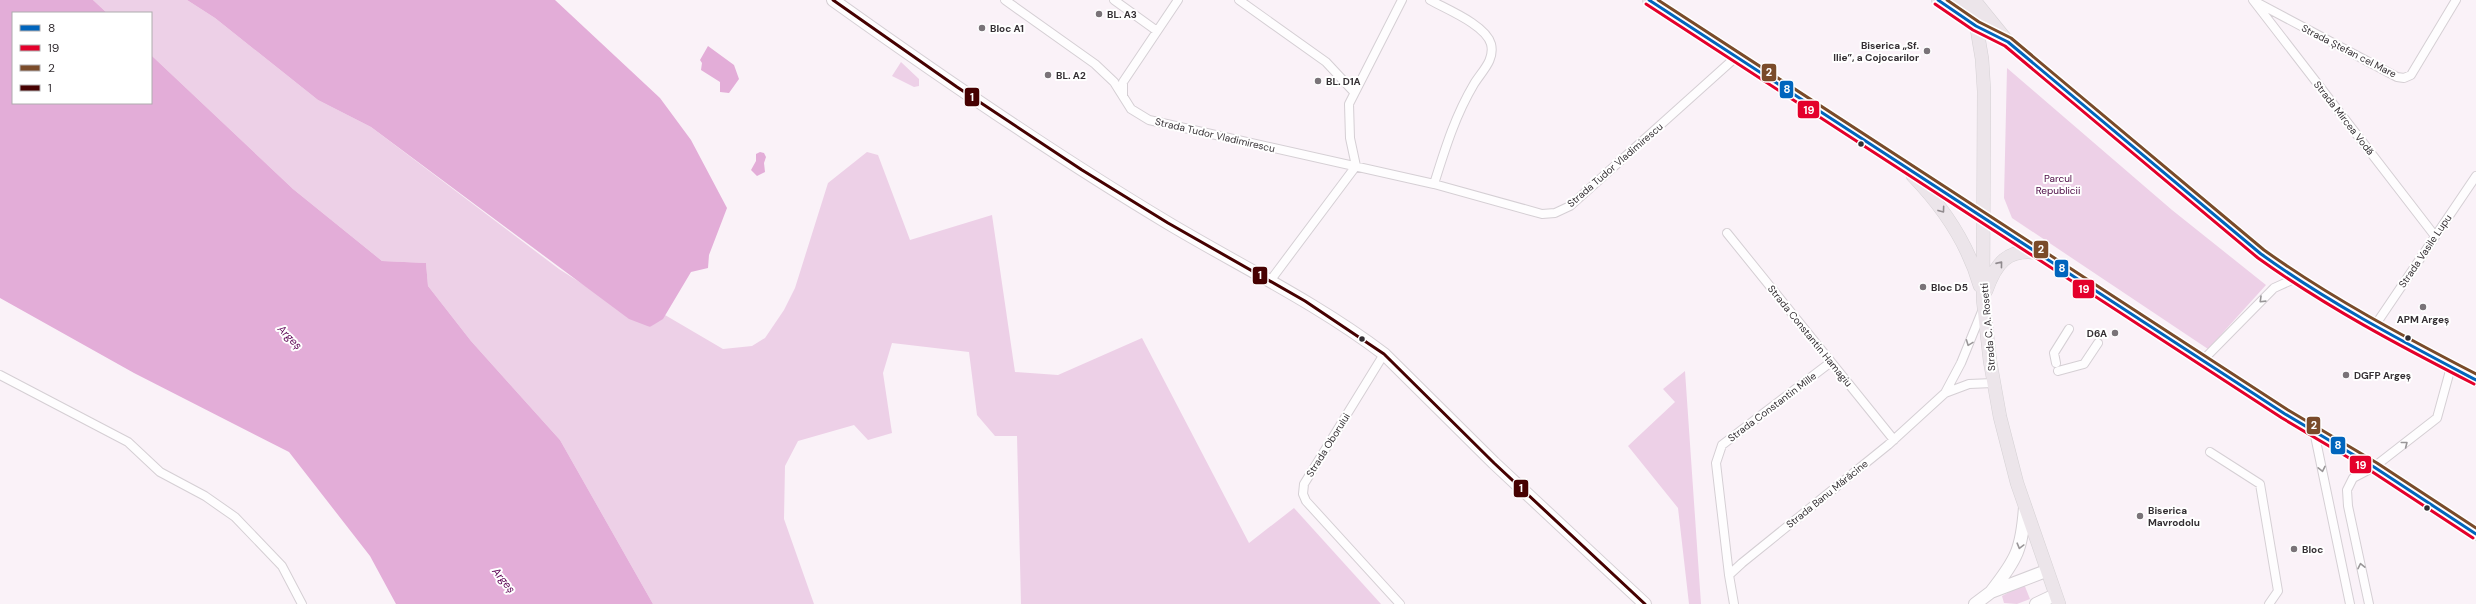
<svg xmlns="http://www.w3.org/2000/svg" width="2476" height="604" font-family="'DM Sans',sans-serif">
<rect width="100%" height="100%" fill="#faf2f8"/>
<path fill="#edd0e7" d="M 93,0 L 187,0 L 215,18 L 318,100 L 371,127 L 559,269 L 650,327 L 665,315 L 723,349 L 752,346 L 765,338 L 784,310 L 795,288 L 828,183 L 867,152 L 878,155 L 910,240 L 992,215 L 1015,372 L 1058,375 L 1142,338 L 1249,543 L 1294,508 L 1381,604 L 1021,604 L 1017,436 L 995,436 L 977,415 L 969,352 L 892,343 L 883,373 L 892,433 L 868,440 L 854,425 L 798,441 L 785,466 L 784,519 L 814,604 L 653,604 L 560,440 L 471,341 L 428,286 L 426,263 L 382,261 L 293,189 L 151,55 L 151,13 L 107,13 Z
M 901,62 L 919,79 L 919,86 L 914,87 L 892,76 Z
M 2007,68 L 2172,210 L 2266,285 L 2208,349 L 2012,218 L 2004,198 Z
M 1685,371 L 1701,604 L 1689,604 L 1678,508 L 1628,446 L 1675,402 L 1663,389 Z
M 2024,584 L 2030,599 L 2017,604 L 2004,603 L 2002,596 Z"/>
<path fill="#e3add8" d="M 0,0 L 93,0 L 107,13 L 13,13 L 13,103 L 151,103 L 151,55 L 293,189 L 382,261 L 426,263 L 428,286 L 471,341 L 560,440 L 653,604 L 396,604 L 370,556 L 289,452 L 134,373 L 0,298 Z
M 187,0 L 555,0 L 660,98 L 691,140 L 727,208 L 709,255 L 708,268 L 691,272 L 663,319 L 650,327 L 629,319 L 371,127 L 318,100 L 215,18 Z
M 708,46 L 734,65 L 739,79 L 729,93 L 720,92 L 720,82 L 701,70 L 702,63 L 700,60 Z
M 760,152 L 764,153 L 766,157 L 764,163 L 765,172 L 757,176 L 751,170 L 756,161 L 756,154 Z"/>
<g fill="none" stroke-linecap="round" stroke-linejoin="round">
<defs>
<path id="street" d="M 1005,0 L 1095,64 L 1114,82 L 1131,109 L 1149,120 L 1434,184 L 1542,214 L 1555,213 L 1570,206 L 1736,57
M 1114,0 L 1157,31
M 1239,0 L 1326,62 L 1354,92
M 1430,0 C 1446,9 1486,25 1491,44 C 1495,60 1482,71 1474,84 C 1455,116 1445,149 1434,184
M 2253,0 L 2435,236
M 2256,2 L 2397,77 L 2404,78 L 2411,75 L 2456,0
M 1123,96 L 1123,82 L 1178,0
M 1727,233 L 1894,440
M 1270,281 L 1356,166 L 1350,138 L 1349,104 L 1402,0
M 2374,327 L 2476,176
M 1384,354 L 1304,484 L 1303,494 L 1306,501 L 1400,604
M 2203,360 L 2274,288 L 2294,279
M 2056,363 L 2054,353 L 2069,329
M 2058,371 L 2084,364 L 2098,343
M 0,375 L 128,442 L 160,472 L 205,496 L 235,517 L 282,566 L 302,604
M 1945,393 L 1961,363 L 1983,309
M 2314,431 L 2350,604
M 2210,452 L 2260,484 L 2278,591 L 2269,604
M 1729,575 L 1716,463 L 1722,445 L 1831,362
M 1734,604 L 1729,575 L 1742,563 L 1888,445 L 1945,393 L 1969,384 L 1993,383
M 2369,604 L 2348,506 L 2347,490 L 2353,478 L 2374,467 L 2437,418 L 2451,367"/>
<path id="secondary" d="M 833,0 C 942,78 1053,154 1168,223 C 1240,266 1317,303 1384,354 L 1494,463 L 1645,604
M 1991,592 C 2017,559 2022,549 2025,507
M 1975,604 L 1991,592 L 2046,571
M 2036,604 L 2055,595"/>
<path id="primary" d="M 1649,0 L 2285,414 L 2374,467 L 2476,534
M 1938,0 L 1981,29
M 1959,0 L 1972,20
M 1972,0 L 1982,59 L 1984,91 L 1983,299 L 1990,361 L 2000,417 L 2017,483 L 2059,604
M 1974,0 L 2008,42 L 2261,254 C 2328,304 2402,341 2476,380
M 1913,176 C 1943,207 1968,244 1980,286
M 1986,291 C 1996,263 2007,248 2039,253"/>
</defs>
<use href="#street" stroke="#d5cfd4" stroke-width="10"/>
<use href="#secondary" stroke="#d5cfd4" stroke-width="14"/>
<use href="#primary" stroke="#d5d1d4" stroke-width="14"/>
<use href="#street" stroke="#fefdfe" stroke-width="8"/>
<use href="#secondary" stroke="#fefdfe" stroke-width="12"/>
<use href="#primary" stroke="#ece5ea" stroke-width="13"/>
<defs>
<path id="bus-1" d="M 1649,0 L 2285,414 L 2374,467 L 2476,534
M 1938,0 L 1976,26 L 2008,42 L 2261,254 C 2329,303 2402,341 2476,380"/>
<path id="bus-2" d="M 1646,4 L 2282,418 L 2371,471 L 2473,538
M 1935,4 L 1973,30 L 2005,46 L 2258,258 C 2326,307 2400,346 2474,384"/>
<path id="bus-3" d="M 1658,0 L 2288,410 L 2377,463 L 2476,528
M 1947,0 L 1979,22 L 2011,38 L 2264,250 C 2331,298 2403,336 2476,374"/>
<path id="bus-4" d="M 833,0 L 957,87 L 1082,170 L 1168,223 L 1305,301 L 1384,354 L 1494,463 L 1645,604"/>
</defs>
<use href="#bus-1" stroke="#fff" stroke-width="6"/>
<use href="#bus-2" stroke="#fff" stroke-width="6"/>
<use href="#bus-3" stroke="#fff" stroke-width="6"/>
<use href="#bus-4" stroke="#fff" stroke-width="6"/>
<use href="#bus-1" stroke="#0065bd" stroke-width="3"/>
<use href="#bus-2" stroke="#e4002b" stroke-width="3"/>
<use href="#bus-3" stroke="#7a4b2a" stroke-width="3"/>
<use href="#bus-4" stroke="#460101" stroke-width="3"/>
</g>
<defs><path id="oneway-chevron" d="M-2-3.5L2.5 0L-2 3.5" fill="none" stroke-width="1.6" stroke-linecap="round" stroke-linejoin="round"/></defs>
<g stroke="#908a8e">
<use href="#oneway-chevron" transform="translate(1942 210) rotate(54)"/>
<use href="#oneway-chevron" transform="translate(2000 264) rotate(-51)"/>
</g>
<g stroke="#999698">
<use href="#oneway-chevron" transform="translate(2262 300) rotate(136)"/>
<use href="#oneway-chevron" transform="translate(1969 343) rotate(111)"/>
<use href="#oneway-chevron" transform="translate(2405 444) rotate(-38)"/>
<use href="#oneway-chevron" transform="translate(2322 469) rotate(78)"/>
<use href="#oneway-chevron" transform="translate(2020 546) rotate(105)"/>
<use href="#oneway-chevron" transform="translate(2361 566) rotate(-102)"/>
</g>
<g fill="#797378" stroke="#fff" stroke-width="1.5">
<circle cx="1099" cy="14" r="4"/>
<circle cx="982" cy="28" r="4"/>
<circle cx="1927" cy="51" r="4"/>
<circle cx="1048" cy="75" r="4"/>
<circle cx="1318" cy="81" r="4"/>
<circle cx="1923" cy="287" r="4"/>
<circle cx="2423" cy="307" r="4"/>
<circle cx="2115" cy="333" r="4"/>
<circle cx="2346" cy="375" r="4"/>
<circle cx="2140" cy="516" r="4"/>
<circle cx="2294" cy="549" r="4"/>
</g>
<g fill="#342f33" stroke="#fff" stroke-width="1.5">
<circle cx="1861" cy="144" r="3.5"/>
<circle cx="2408" cy="338" r="3.5"/>
<circle cx="1362" cy="339" r="3.5"/>
<circle cx="2427" cy="508" r="3.5"/>
</g>
<g text-anchor="middle" dominant-baseline="central" stroke-width="4" stroke-linejoin="round" paint-order="stroke">
<g font-size="10" font-weight="bold" fill="#342f33" stroke="#fff" text-anchor="start">
<text x="1107" y="14">BL. A3</text>
<text x="990" y="28">Bloc A1</text>
<text x="1919" y="45" text-anchor="end">Biserica „Sf.<tspan x="1919" dy="12">Ilie”, a Cojocarilor</tspan></text>
<text x="1056" y="75">BL. A2</text>
<text x="1326" y="81">BL. D1A</text>
<text x="1931" y="287">Bloc D5</text>
<text x="2423" y="319" text-anchor="middle">APM Argeș</text>
<text x="2107" y="333" text-anchor="end">D6A</text>
<text x="2354" y="375">DGFP Argeș</text>
<text x="2148" y="510">Biserica<tspan x="2148" dy="12">Mavrodolu</tspan></text>
<text x="2302" y="549">Bloc</text>
</g>
<g font-size="10" fill="#342f33" stroke="#fff">
<text transform="translate(2349 51) rotate(27)">Strada Ștefan cel Mare</text>
<text transform="translate(2344 118) rotate(52)">Strada Mircea Vodă</text>
<text transform="translate(1215 135) rotate(13)">Strada Tudor Vladimirescu</text>
<text transform="translate(1615 165) rotate(-41)">Strada Tudor Vladimirescu</text>
<text transform="translate(2425 251) rotate(-56)">Strada Vasile Lupu</text>
<text transform="translate(1988 327) rotate(-95)">Strada C. A. Rosetti</text>
<text transform="translate(1810 336) rotate(51)">Strada Constantin Hamagiu</text>
<text transform="translate(1772 407) rotate(-37)">Strada Constantin Mille</text>
<text transform="translate(1328 445) rotate(-58)">Strada Oborului</text>
<text transform="translate(1827 494) rotate(-39)">Strada Banu Mărăcine</text>
</g>
<g font-size="10" fill="#490641" stroke="#fff">
<text x="2058" y="178">Parcul<tspan x="2058" dy="12">Republicii</tspan></text>
</g>
<g font-size="11" font-style="italic" fill="#5b0052" stroke="#fff">
<text transform="translate(290 337) rotate(45)">Argeș</text>
<text transform="translate(504 580) rotate(51)">Argeș</text>
</g>
</g>
<g stroke="#fff" stroke-width="1.5">
<rect x="1761" y="63" width="16" height="19" rx="4" fill="#7a4b2a"/>
<rect x="1779" y="80" width="15" height="19" rx="4" fill="#0065bd"/>
<rect x="964" y="87" width="16" height="20" rx="4" fill="#460101"/>
<rect x="1797" y="100" width="23" height="19" rx="4" fill="#e4002b"/>
<rect x="2033" y="240" width="16" height="19" rx="4" fill="#7a4b2a"/>
<rect x="2054" y="259" width="15" height="19" rx="4" fill="#0065bd"/>
<rect x="1252" y="266" width="16" height="19" rx="4" fill="#460101"/>
<rect x="2072" y="279" width="23" height="20" rx="4" fill="#e4002b"/>
<rect x="2306" y="416" width="15" height="19" rx="4" fill="#7a4b2a"/>
<rect x="2330" y="436" width="16" height="19" rx="4" fill="#0065bd"/>
<rect x="2349" y="455" width="23" height="19" rx="4" fill="#e4002b"/>
<rect x="1513" y="479" width="16" height="19" rx="4" fill="#460101"/>
</g>
<g font-size="11" text-anchor="middle" font-weight="bold" fill="#fff">
<text x="1769" y="76">2</text>
<text x="1787" y="93">8</text>
<text x="972" y="101">1</text>
<text x="1809" y="114">19</text>
<text x="2041" y="253">2</text>
<text x="2062" y="272">8</text>
<text x="1260" y="279">1</text>
<text x="2084" y="293">19</text>
<text x="2314" y="429">2</text>
<text x="2338" y="449">8</text>
<text x="2361" y="469">19</text>
<text x="1521" y="492">1</text>
</g>
<rect x="12" y="12" width="140" height="92" fill="#ffffff" stroke="#aeacad"/>
<rect x="20" y="25" width="20" height="6" fill="#0065bd" stroke="#aeacad"/>
<text x="48" y="32" font-size="12" fill="#342f33">8</text>
<rect x="20" y="45" width="20" height="6" fill="#e4002b" stroke="#aeacad"/>
<text x="48" y="52" font-size="12" fill="#342f33">19</text>
<rect x="20" y="65" width="20" height="6" fill="#7a4b2a" stroke="#aeacad"/>
<text x="48" y="72" font-size="12" fill="#342f33">2</text>
<rect x="20" y="85" width="20" height="6" fill="#460101" stroke="#aeacad"/>
<text x="48" y="92" font-size="12" fill="#342f33">1</text>
</svg>
